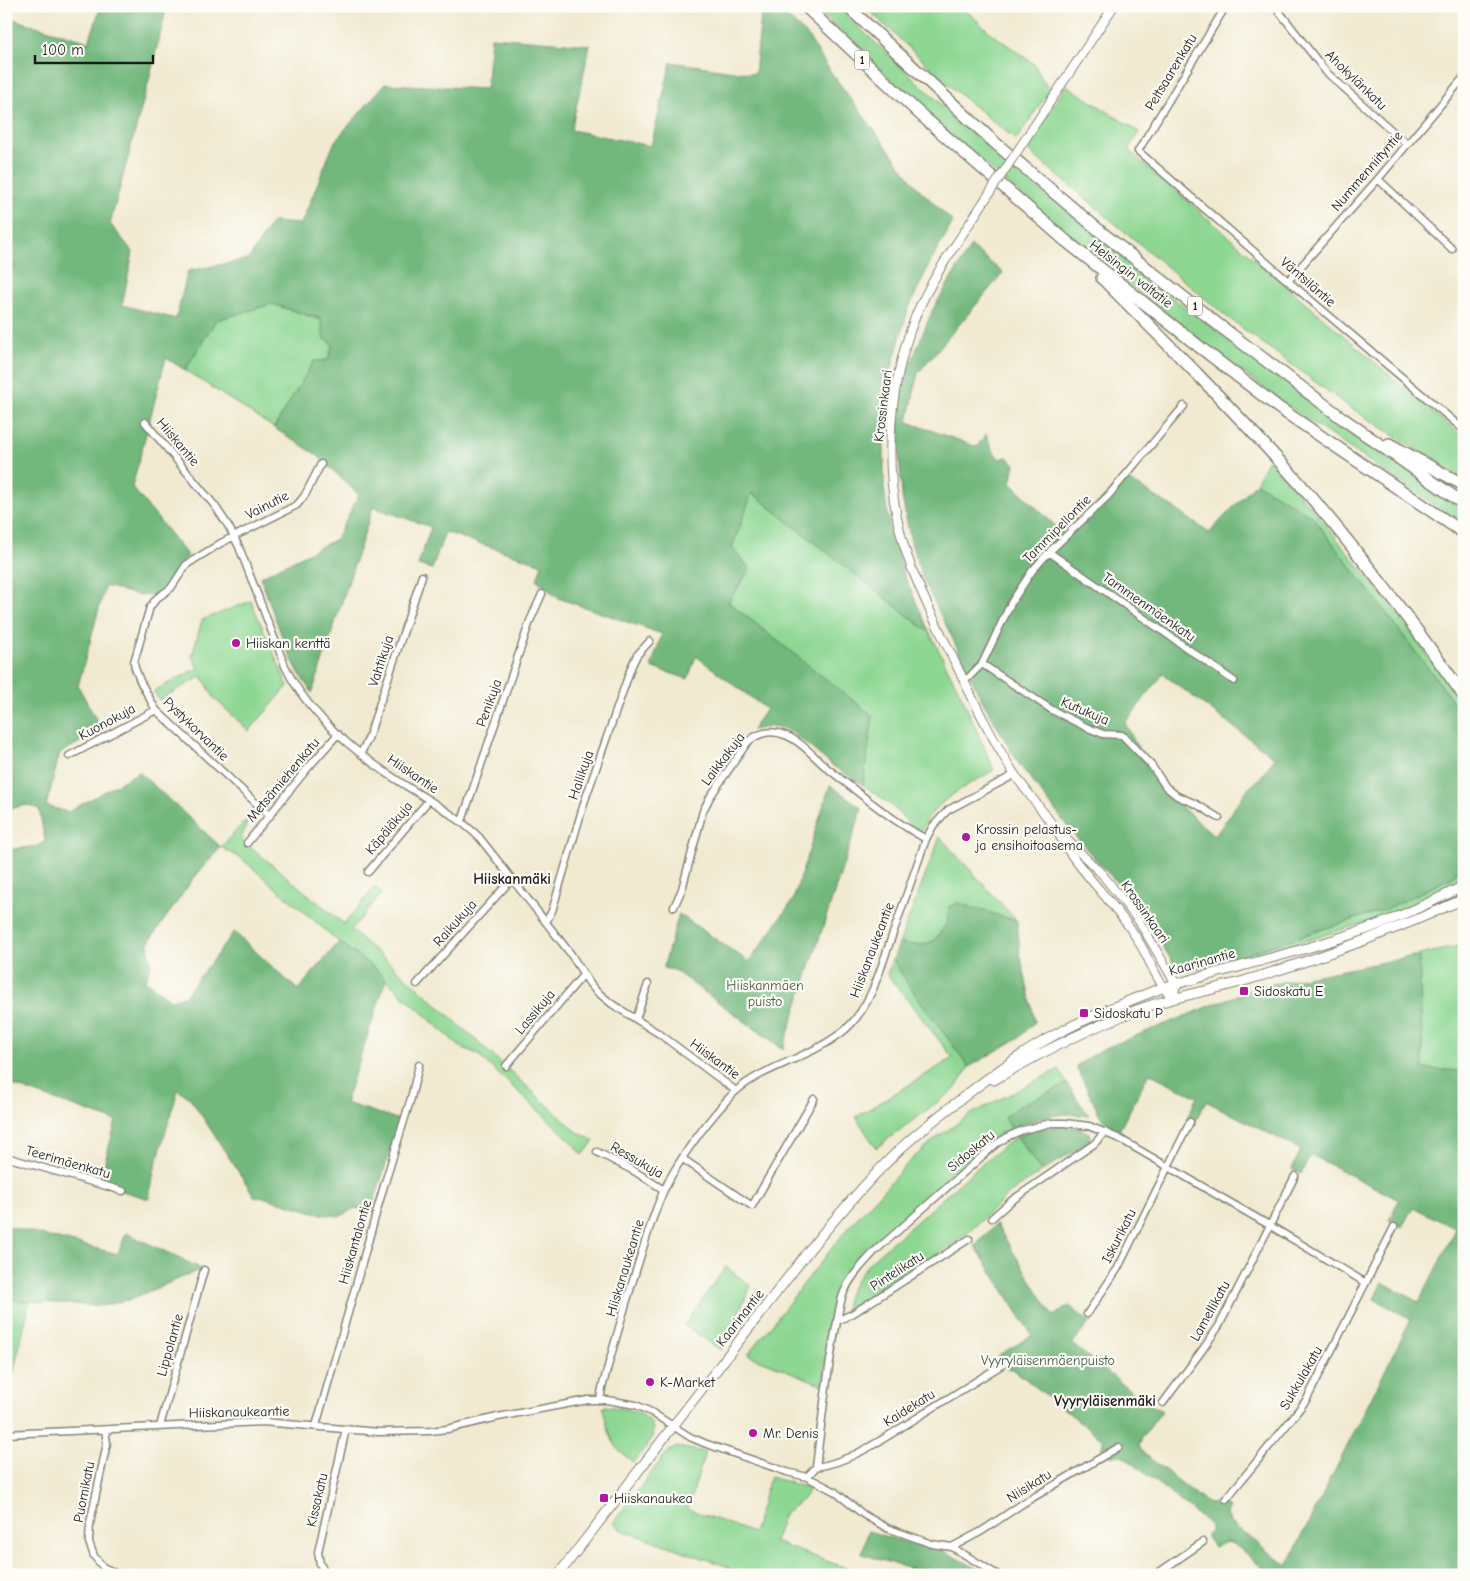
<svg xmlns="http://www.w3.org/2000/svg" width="1470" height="1581" font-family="'Comic Neue',sans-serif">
<rect width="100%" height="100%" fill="#fdfcf7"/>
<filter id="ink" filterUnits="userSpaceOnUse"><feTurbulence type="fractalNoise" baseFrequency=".02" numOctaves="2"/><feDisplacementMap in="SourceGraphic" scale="10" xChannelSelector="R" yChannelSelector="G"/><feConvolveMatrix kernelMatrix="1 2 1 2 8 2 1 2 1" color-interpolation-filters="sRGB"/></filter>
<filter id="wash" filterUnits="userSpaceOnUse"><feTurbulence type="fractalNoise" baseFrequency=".0096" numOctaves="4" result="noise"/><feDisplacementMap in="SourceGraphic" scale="20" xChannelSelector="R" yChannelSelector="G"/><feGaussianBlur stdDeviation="1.12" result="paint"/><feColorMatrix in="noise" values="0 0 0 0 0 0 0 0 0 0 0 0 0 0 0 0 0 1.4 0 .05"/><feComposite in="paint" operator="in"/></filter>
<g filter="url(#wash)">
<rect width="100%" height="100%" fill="#f1ead1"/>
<path fill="#8dd793" stroke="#547a58" d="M 813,6 L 836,6 L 952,114 L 1148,279 L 1310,402 L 1464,511 L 1464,525 L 1302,416 L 1217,354 L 1097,259 L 942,127 Z
M 864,6 L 961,6 L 992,34 L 1034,64 L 1049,91 L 1016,140 L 958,93 Z
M 1066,85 L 1139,132 L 1129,148 L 1136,157 L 1435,414 L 1464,437 L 1464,480 L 1345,404 L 1226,316 L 1026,149 Z
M 272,304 L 321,320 L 324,338 L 333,344 L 328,360 L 314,362 L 274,428 L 185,370 L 216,320 Z
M 1268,459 L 1316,513 L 1403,621 L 1464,706 L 1464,719 L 1450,697 L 1312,516 L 1256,483 Z
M 752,493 L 930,633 L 963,699 L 994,770 C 966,787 935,799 921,831 L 911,826 L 891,805 L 863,785 L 872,716 L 728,602 L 750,569 L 732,548 Z
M 251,601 L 288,686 L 249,731 L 215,699 L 202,676 L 159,700 L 154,691 L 198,668 L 192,656 L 202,620 Z
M 250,816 L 241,839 L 344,924 L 375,887 L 382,893 L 351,930 L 422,991 L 576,1131 L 594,1141 L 583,1155 L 566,1136 L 477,1054 L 459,1046 L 386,980 L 378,971 L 339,942 L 242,859 L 221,847 Z
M 940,837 L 1017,921 L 958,903 L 949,907 L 947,923 L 934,941 L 920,945 L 899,944 Z
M 1464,861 L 1464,879 L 1387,916 L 1207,971 L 1205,967 L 1386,909 L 1453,877 Z
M 1464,945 L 1464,1071 L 1423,1069 L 1419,955 Z
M 893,959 L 907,983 L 969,1067 L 955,1089 L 876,1148 L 856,1117 L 953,1058 L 887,974 Z
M 1059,1069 L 1067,1084 L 1023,1104 L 1004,1117 L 1011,1128 L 989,1141 L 964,1165 L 858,1258 L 844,1280 L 835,1300 L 830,1325 L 823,1385 L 748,1355 L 846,1230 L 910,1161 L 934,1140 L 969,1115 Z
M 1017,1136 L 1041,1172 L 1010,1193 L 969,1232 L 947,1248 L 846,1312 C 844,1298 853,1284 861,1273 C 875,1254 897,1239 915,1223 C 948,1194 981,1163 1017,1136 Z
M 726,1267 L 751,1286 L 721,1350 L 684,1325 Z
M 6,1300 L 30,1301 L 6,1404 Z
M 605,1406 C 621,1408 659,1412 652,1436 C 650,1446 639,1455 633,1462 C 628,1458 622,1454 618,1449 C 610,1439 605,1420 603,1407 Z
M 677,1447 L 705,1452 L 688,1509 L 753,1533 L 770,1477 L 809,1488 L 804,1498 L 784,1514 L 774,1542 L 857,1572 L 856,1575 L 727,1575 L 729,1567 L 622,1530 L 613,1523 L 661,1460 L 669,1451 Z"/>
<path fill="#72b87d" stroke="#476a4c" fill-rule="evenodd" d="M 101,6 L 167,6 L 150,76 L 110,224 L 133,252 L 122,305 L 176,319 L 188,271 L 249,259 L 272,222 L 301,224 L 335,141 L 385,84 L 486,89 L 491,37 L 590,45 L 571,130 L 651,146 L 671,62 L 755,74 L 762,6 L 775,6 L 807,35 L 830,71 L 916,186 L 953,222 L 929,265 L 908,310 L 893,363 L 884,418 L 884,488 L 889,525 L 904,575 L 930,633 L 752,493 L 732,548 L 750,569 L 728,602 L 873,716 L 863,785 L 833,766 L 797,736 L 783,728 L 773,726 L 752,730 L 766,709 L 696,656 L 688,679 L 651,667 L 662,634 L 558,598 L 537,580 L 542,564 L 445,532 L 432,569 L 418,565 L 431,527 L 373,507 L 312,693 C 287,660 275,615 260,577 L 336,539 L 359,495 L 317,455 L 274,428 L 314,361 L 328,360 L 333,344 L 324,338 L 321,319 L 272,304 L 216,320 L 185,370 L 166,358 L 132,487 L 188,556 C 181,564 177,574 171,582 C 153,607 128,591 105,586 L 78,686 L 102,730 L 60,753 L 46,806 L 68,812 L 139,772 L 221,847 L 193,879 L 148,943 L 151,966 L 145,981 L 171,1000 L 185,996 L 234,932 L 298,990 L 339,942 L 378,971 L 386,980 L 345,1103 L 400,1120 L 371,1211 L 355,1208 L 341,1216 L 321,1214 L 263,1197 L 255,1197 L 190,1098 L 178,1090 L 154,1171 L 149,1199 L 105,1186 L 103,1169 L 116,1121 L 6,1083 L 6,850 L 38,846 L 45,841 L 39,809 L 28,805 L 6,809 L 6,17 L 89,42 Z
M 971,246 L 1003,273 L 918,373 L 908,422 L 977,447 L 986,434 L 992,449 L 999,459 L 1007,457 L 1015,464 L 1011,483 L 1066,536 L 1124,477 L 1174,508 L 1209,533 L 1256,483 L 1312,516 L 1450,697 L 1464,719 L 1464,861 L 1453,877 L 1386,909 L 1205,967 L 1182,971 L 1174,964 L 1135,903 L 1075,836 L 1019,764 L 984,704 L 948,629 L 923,580 L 911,542 L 902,497 L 899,452 L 899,405 L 908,370 L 933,309 ZM 1163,674 L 1275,758 L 1260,778 L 1247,790 L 1215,836 L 1158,787 L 1125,723 Z
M 830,785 L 862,808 L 783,1049 L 674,970 L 663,968 L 679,914 L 749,962 L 793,900 Z
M 958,903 L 1017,921 L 1020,953 L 1035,1022 L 1020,1037 L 969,1067 L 907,983 L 893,959 L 899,944 L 920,945 L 934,941 L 947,923 L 949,907 Z
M 1419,955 L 1423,1069 L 1464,1071 L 1464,1575 L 1271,1575 L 1234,1544 L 1227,1542 L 1214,1547 L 1206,1536 L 1211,1531 L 1210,1525 L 1122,1455 L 1117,1455 L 1112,1457 L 1101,1448 L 1103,1444 L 1102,1439 L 1013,1369 L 1006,1368 L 998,1356 L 1032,1335 L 975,1246 L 996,1224 L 1053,1316 L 1069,1306 L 1090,1322 L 1072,1344 L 1141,1399 L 1162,1411 L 1142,1438 L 1139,1445 L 1143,1453 L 1207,1503 L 1213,1504 L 1218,1500 L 1229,1508 L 1227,1515 L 1230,1522 L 1287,1566 L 1411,1319 L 1374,1299 L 1382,1282 L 1419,1302 L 1456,1229 L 1413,1207 L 1402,1227 L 1389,1220 L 1399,1200 L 1311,1155 L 1301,1174 L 1292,1169 L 1301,1150 L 1206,1101 L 1195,1122 L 1187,1118 L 1197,1097 L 1149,1073 L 1119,1131 L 1103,1120 L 1098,1112 L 1076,1066 L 1103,1049 L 1257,987 Z
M 1067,1084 L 1089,1116 L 1064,1114 L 1040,1118 L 1011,1128 L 1004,1117 L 1023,1104 Z
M 1059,1126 L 1079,1128 L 1089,1133 L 1091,1141 L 1041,1172 L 1017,1136 L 1037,1129 Z
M 6,1226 L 118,1254 L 126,1233 L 202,1269 L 131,1299 L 102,1306 L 6,1300 Z
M 868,1531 L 908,1543 L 948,1553 L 989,1575 L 930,1575 L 862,1554 Z"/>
</g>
<g filter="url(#ink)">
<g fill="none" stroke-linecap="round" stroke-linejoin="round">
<defs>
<path id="minor" d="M 1226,6 L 1138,151 L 1288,281 L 1464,430
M 1275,6 L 1326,72 L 1407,144
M 1378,179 L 1452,249
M 1288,281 L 1378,179 L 1464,77
M 145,422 L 215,506 L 229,527 L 239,547 L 285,666 C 307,714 357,754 400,782 C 427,799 456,815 479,837 L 570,953 L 590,984 L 596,991 L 612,1004 L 661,1035 L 736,1091
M 1049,552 L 1234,681
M 982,664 L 1052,710 L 1086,727 L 1103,734 L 1122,735 L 1151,765 L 1166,787 L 1177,796 L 1196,804 L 1219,818
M 964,682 L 982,664 L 1011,603 L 1032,571 L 1049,552 L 1108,496 L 1184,406
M 361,753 L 368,739 L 422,576
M 69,756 L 156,710
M 270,816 L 156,710 L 140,681 L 135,668 L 134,662 L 150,607 L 157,598 L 171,588 L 186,565 L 200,556 L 221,543 L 297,505 L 305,495 L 321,464
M 462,821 L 530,621 L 542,594
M 247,843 L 307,769 L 338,734
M 368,872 L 429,800
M 674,907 L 682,889 L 703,811 L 710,797 L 747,743 C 757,733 771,729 785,735 C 801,741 814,757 827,768 C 859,793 891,820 926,839
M 546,922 L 552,911 L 585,800 L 632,665 L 637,655 L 650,641
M 417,984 L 512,879
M 636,1019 L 648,984
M 506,1066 L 583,975
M 597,1152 L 634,1171 L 664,1190
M 6,1157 L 123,1191
M 683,1159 L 752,1206 L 814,1099
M 992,1218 L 1011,1201 L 1094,1144 L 1105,1132
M 1087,1314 L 1118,1268 L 1190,1122
M 837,1321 L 852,1314 L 969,1239
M 597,1400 L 607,1400 L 636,1405 L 651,1412 L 690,1437 L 704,1443 L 787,1472 L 807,1477 L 834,1491 L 864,1515 L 887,1528 L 932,1544 L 952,1547 L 998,1575
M 1163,1403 L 1203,1349 L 1219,1326 L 1295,1176
M 160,1426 L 204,1270
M 316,1426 L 383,1189 L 411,1098 L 419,1065
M 105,1430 L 107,1443 L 90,1523 L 89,1542 L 94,1556 L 103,1567 L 119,1575
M 6,1434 L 263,1422 L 379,1432 L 430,1431 L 447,1429 L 498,1417 L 588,1400 L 600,1400 L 602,1388 C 614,1345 626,1301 640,1258 C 647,1235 654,1212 664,1190 C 679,1159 704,1126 727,1100 C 755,1068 800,1062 834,1038 C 842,1033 850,1026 856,1018 C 873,997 881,967 890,942 C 902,908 914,874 926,839 L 933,826 L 948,810 L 1014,775
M 816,1467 C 851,1462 882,1439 912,1421 C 945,1400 978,1380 1010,1360
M 807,1477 L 816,1467 C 822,1419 827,1369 837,1322 C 839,1312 840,1301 844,1292 C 851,1276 863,1264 874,1252 L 996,1144 L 1009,1136 L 1023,1130 L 1051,1123 L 1065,1123 L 1089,1126 L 1120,1139 L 1269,1225 L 1366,1283
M 1226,1499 L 1290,1421 L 1307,1399 L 1394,1227
M 952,1547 L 982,1531 L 1022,1504 L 1119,1447
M 327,1575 L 320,1564 L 318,1552 L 346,1429
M 1155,1575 L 1203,1542"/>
<path id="tertiary" d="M 1026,138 L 1114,6
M 983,203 C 960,239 933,275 916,315 C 886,391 881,480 908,558 C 919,590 935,621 950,652 C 970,693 989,734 1013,772 C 1026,792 1043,810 1056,830 C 1061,837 1065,846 1070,853 C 1090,881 1115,905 1134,934 C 1149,956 1155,980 1173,999
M 1061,834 L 1102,874 L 1139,921 L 1176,984 L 1173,999"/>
<path id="secondary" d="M 994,1080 C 1036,1055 1081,1032 1127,1014 C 1165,998 1207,992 1247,980 C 1321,958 1393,931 1464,899
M 558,1575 L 810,1249 C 838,1215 867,1181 899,1150 C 921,1129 946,1111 970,1092 C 996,1072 1022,1053 1051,1037 C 1087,1017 1125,1002 1162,988 C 1236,966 1312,950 1383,923 C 1411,912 1437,899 1464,886"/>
<path id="motorway" d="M 805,6 L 920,114 L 1066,241 L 1201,348 L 1279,408 L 1464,533
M 847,6 L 994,142 L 1101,232 L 1220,326 L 1342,418 L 1464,504
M 1102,278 C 1169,345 1236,412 1299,483 C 1358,551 1412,622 1464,696
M 1389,444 L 1464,485"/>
</defs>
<use href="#minor" stroke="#868376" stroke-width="9"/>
<use href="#tertiary" stroke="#868376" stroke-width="10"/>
<use href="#secondary" stroke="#868376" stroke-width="11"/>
<use href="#motorway" stroke="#868376" stroke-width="14"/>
<use href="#minor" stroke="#fff" stroke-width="6"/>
<use href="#tertiary" stroke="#fff" stroke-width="8"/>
<use href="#secondary" stroke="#fff" stroke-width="9"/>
<use href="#motorway" stroke="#fff" stroke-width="11"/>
<defs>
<path id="tertiary-bridge" d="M 983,203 L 1026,138"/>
</defs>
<use href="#tertiary-bridge" stroke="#868376" stroke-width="10" stroke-linecap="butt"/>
<use href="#tertiary-bridge" stroke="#fff" stroke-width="8"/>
</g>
</g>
<g fill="#b5179e" stroke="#fdfcf7" stroke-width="2">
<circle cx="236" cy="643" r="5"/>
<circle cx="966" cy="837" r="5"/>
<rect x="1239" y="986" width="10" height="10" rx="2.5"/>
<rect x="1079" y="1008" width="10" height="10" rx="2.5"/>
<circle cx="650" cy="1382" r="5"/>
<circle cx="753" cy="1433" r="5"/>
<rect x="599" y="1493" width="10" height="10" rx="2.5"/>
</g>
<g text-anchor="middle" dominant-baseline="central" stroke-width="4.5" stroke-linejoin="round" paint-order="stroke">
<g fill="#fdfcf7" stroke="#605f5e" stroke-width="1">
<rect x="854.5" y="50.5" width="15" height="19" rx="4"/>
<rect x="1187.5" y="296.5" width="15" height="19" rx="4"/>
</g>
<g font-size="12" font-weight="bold" fill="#1c1c1c">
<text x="862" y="60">1</text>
<text x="1195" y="306">1</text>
</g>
<g font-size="14" fill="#1c1c1c" stroke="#fdfcf7">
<text transform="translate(1171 72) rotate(-59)">Peltsaarenkatu</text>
<text transform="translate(1356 80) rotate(44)">Ahokylänkatu</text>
<text transform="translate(1367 171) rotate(-49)">Nummenniityntie</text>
<text transform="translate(1131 274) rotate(38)">Helsingin valtatie</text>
<text transform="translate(1308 282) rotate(41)">Väntsiläntie</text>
<text transform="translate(883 406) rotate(-83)">Krossinkaari</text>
<text transform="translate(178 442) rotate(50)">Hiiskantie</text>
<text transform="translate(267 505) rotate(-27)">Vainutie</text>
<text transform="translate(1057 529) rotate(-45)">Tammipellontie</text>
<text transform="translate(1149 607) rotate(35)">Tammenmäenkatu</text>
<text transform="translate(381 661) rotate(-72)">Vahtikuja</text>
<text transform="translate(489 703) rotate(-70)">Penikuja</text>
<text transform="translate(1085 711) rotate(23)">Kutukuja</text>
<text transform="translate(107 722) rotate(-28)">Kuonokuja</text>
<text transform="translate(196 729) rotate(44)">Pystykorvantie</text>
<text transform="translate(723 759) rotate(-53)">Laikkakuja</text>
<text transform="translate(413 774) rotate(34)">Hiiskantie</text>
<text transform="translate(581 775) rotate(-71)">Hallikuja</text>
<text transform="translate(283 780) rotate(-50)">Metsämiehenkatu</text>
<text transform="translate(389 828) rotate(-50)">Käpäläkuja</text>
<text transform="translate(1145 912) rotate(55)">Krossinkaari</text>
<text transform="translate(455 923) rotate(-48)">Raikukuja</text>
<text transform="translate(872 950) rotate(-69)">Hiiskanaukeantie</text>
<text transform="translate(1202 962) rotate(-16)">Kaarinantie</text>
<text transform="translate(535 1012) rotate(-50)">Lassikuja</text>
<text transform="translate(715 1059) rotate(36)">Hiiskantie</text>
<text transform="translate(971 1151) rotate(-40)">Sidoskatu</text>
<text transform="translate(637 1160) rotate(30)">Ressukuja</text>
<text transform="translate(68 1162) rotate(16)">Teerimäenkatu</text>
<text transform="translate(1119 1236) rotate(-63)">Iskurikatu</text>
<text transform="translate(355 1242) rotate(-74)">Hiiskantalontie</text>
<text transform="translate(625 1268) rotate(-73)">Hiiskanaukeantie</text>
<text transform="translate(897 1271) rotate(-33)">Pintelikatu</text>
<text transform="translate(1210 1311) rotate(-61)">Lamellikatu</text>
<text transform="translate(740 1318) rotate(-52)">Kaarinantie</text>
<text transform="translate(170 1345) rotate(-74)">Lippolantie</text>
<text transform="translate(1301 1378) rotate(-60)">Sukkulakatu</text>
<text transform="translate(909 1408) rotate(-32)">Kaidekatu</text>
<text transform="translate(239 1412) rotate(-1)">Hiiskanaukeantie</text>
<text transform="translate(1029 1486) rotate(-32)">Niisikatu</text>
<text transform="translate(84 1492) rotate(-79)">Puomikatu</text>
<text transform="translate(317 1500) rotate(-77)">Kissakatu</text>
</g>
<g font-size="14" fill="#1c1c1c" stroke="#fdfcf7" text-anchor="start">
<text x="246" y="643">Hiiskan kenttä</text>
<text x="976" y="829">Krossin pelastus-<tspan x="976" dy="16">ja ensihoitoasema</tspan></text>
<text x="1254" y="991">Sidoskatu E</text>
<text x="1094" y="1013">Sidoskatu P</text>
<text x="660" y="1382">K-Market</text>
<text x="763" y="1433">Mr. Denis</text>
<text x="614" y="1498">Hiiskanaukea</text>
</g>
<g font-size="14" fill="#445d46" stroke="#fdfcf7">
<text x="765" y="985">Hiiskanmäen<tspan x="765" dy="16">puisto</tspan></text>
<text x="1048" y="1360">Vyyryläisenmäenpuisto</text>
</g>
<g font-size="15" font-weight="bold" fill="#1c1c1c" stroke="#fdfcf7">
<text x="512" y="879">Hiiskanmäki</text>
<text x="1105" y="1401">Vyyryläisenmäki</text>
</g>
</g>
<rect width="1470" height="1581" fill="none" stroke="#fdfcf7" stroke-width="25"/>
<path d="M35 55v8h118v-8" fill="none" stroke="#1c1c1c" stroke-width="2.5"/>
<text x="42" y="55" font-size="15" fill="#1c1c1c" stroke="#fdfcf7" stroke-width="4" paint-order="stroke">100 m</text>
</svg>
